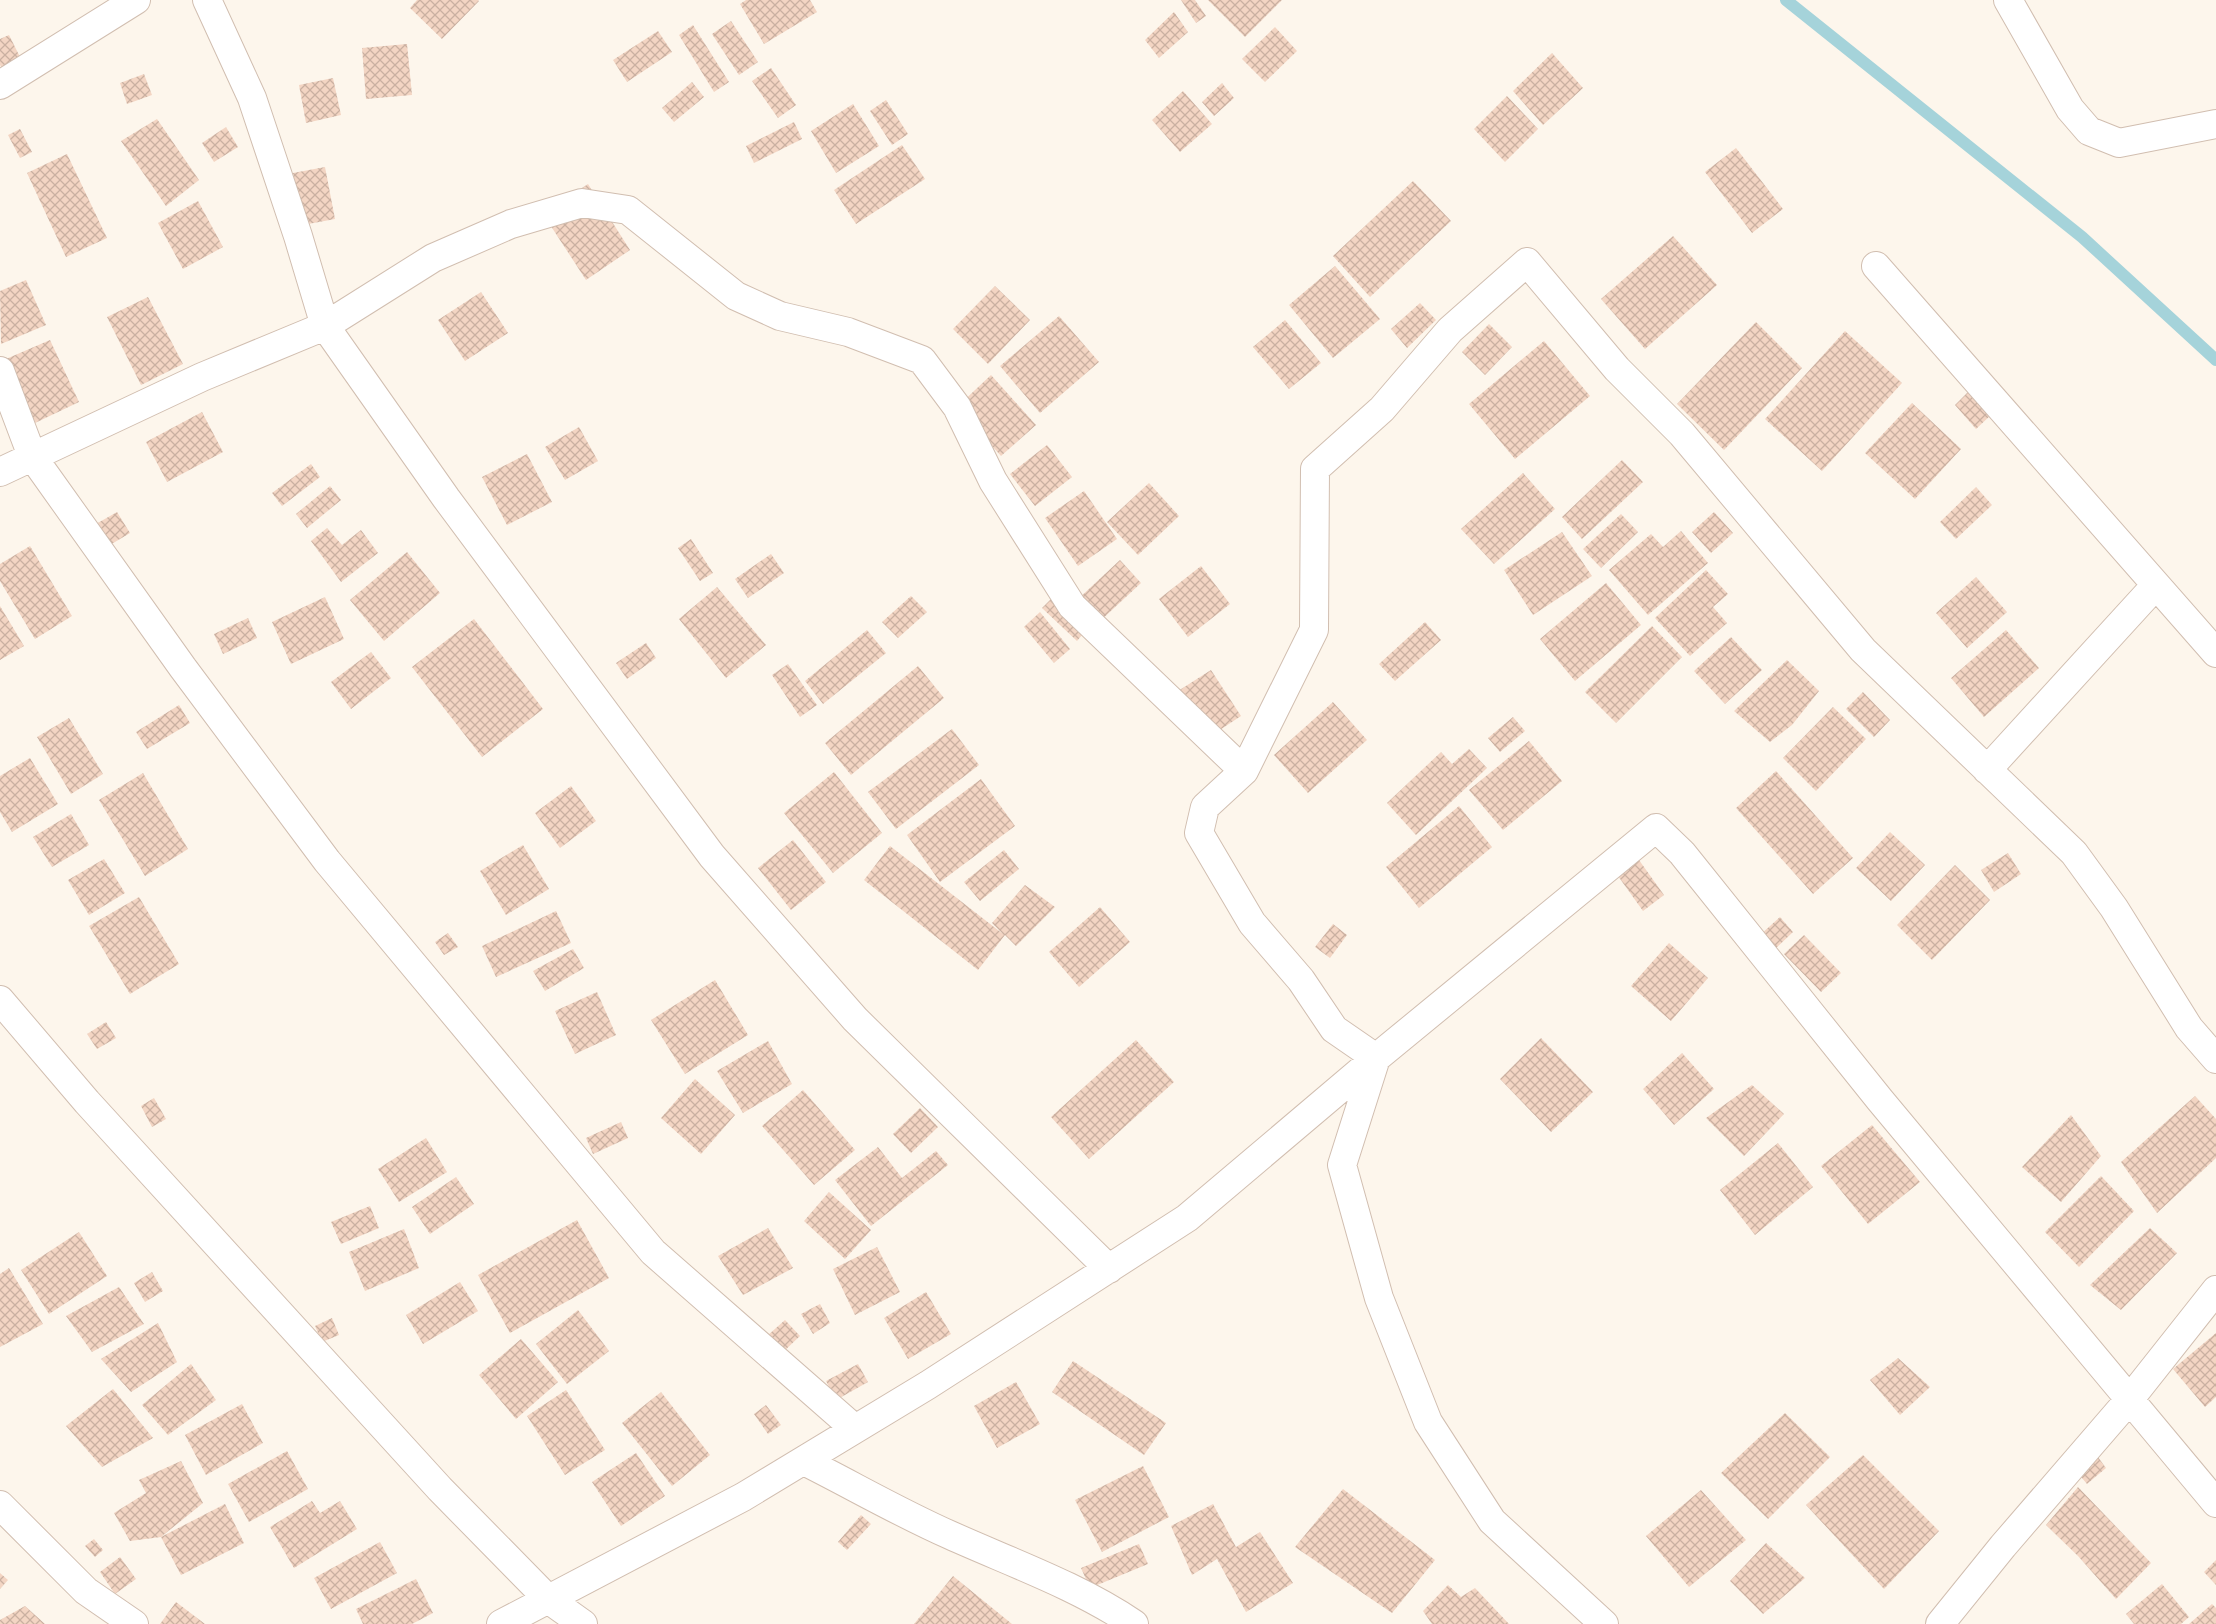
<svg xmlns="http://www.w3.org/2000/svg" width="2216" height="1624" font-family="'IBM Plex Sans',sans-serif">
<defs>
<pattern id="building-cross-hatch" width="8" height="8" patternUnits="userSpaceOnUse" patternTransform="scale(1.25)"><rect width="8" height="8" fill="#f3d5c3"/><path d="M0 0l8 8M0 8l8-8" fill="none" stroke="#cab0a1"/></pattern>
</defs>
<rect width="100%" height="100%" fill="#fdf6ec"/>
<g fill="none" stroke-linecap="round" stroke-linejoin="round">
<path stroke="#a5d3da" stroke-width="12" d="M 1786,0 L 2082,237 L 2216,360"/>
</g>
<path fill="url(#building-cross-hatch)" d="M 417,0 L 478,0 L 479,1 L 442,39 L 410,8 Z
M 746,0 L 810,0 L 817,12 L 764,44 L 740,4 Z
M 1181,0 L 1195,0 L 1206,16 L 1196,23 Z
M 1208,0 L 1282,0 L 1245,37 Z
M 1174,12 L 1188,32 L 1159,58 L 1145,40 Z
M 731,21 L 758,62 L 739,75 L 712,34 Z
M 693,25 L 729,82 L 714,92 L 679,35 Z
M 1275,27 L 1297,51 L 1265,82 L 1242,59 Z
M 658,31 L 672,52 L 627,82 L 613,60 Z
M 9,35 L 23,63 L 4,72 L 0,65 L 0,39 Z
M 407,44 L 412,95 L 366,99 L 362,48 Z
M 1552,53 L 1583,88 L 1543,125 L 1513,91 Z
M 771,68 L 796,105 L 778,118 L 752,81 Z
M 144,74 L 152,95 L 127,104 L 120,83 Z
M 333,78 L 341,115 L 306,123 L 299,85 Z
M 692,82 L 704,97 L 674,122 L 662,108 Z
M 1222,83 L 1234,98 L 1214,116 L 1202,102 Z
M 1183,91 L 1212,124 L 1180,152 L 1152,120 Z
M 1507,96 L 1538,129 L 1505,162 L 1474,129 Z
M 886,100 L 908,134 L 892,145 L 870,111 Z
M 853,104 L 879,146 L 836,173 L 811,131 Z
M 157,119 L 199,180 L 166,206 L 121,141 Z
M 794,122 L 802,139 L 754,163 L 746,146 Z
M 226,127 L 238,147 L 214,162 L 202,143 Z
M 20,129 L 32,152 L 20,158 L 8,135 Z
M 902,145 L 925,179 L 856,224 L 834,190 Z
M 1736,148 L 1783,209 L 1752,233 L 1705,172 Z
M 67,154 L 107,238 L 66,257 L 27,173 Z
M 325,167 L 335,219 L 303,225 L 293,173 Z
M 1413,181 L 1451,221 L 1370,297 L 1333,256 Z
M 588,184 L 630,250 L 586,280 L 543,214 Z
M 198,201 L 223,247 L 183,269 L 158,223 Z
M 1673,236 L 1717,285 L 1645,349 L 1601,299 Z
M 1335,266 L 1380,319 L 1333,358 L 1289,305 Z
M 26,280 L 46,325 L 1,344 L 0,291 Z
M 995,286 L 1030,320 L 988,364 L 953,329 Z
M 481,292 L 508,333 L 465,361 L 438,320 Z
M 148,297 L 183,364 L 141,385 L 107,317 Z
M 1420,303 L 1436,320 L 1407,348 L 1391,329 Z
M 1059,316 L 1099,362 L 1040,413 L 1000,366 Z
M 1285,320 L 1321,363 L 1289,389 L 1253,347 Z
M 1756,322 L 1802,368 L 1724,450 L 1677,404 Z
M 1489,324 L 1512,347 L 1485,375 L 1462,352 Z
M 1845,331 L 1902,383 L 1822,471 L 1765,419 Z
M 50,340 L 79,402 L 35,423 L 6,359 Z
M 1544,341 L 1590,396 L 1515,459 L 1469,404 Z
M 991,375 L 1036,425 L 1001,456 L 957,407 Z
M 1970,390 L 1991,415 L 1976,429 L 1955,405 Z
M 1912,403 L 1961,449 L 1915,499 L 1865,453 Z
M 202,412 L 223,452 L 167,482 L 146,442 Z
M 579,427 L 598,461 L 565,480 L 545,447 Z
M 1047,445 L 1072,477 L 1035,506 L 1010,474 Z
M 527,454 L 552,502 L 507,525 L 482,477 Z
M 1622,460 L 1643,482 L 1582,539 L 1562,517 Z
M 311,464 L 320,477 L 282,506 L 272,493 Z
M 1523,473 L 1555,509 L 1494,564 L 1461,529 Z
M 1149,483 L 1179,516 L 1138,555 L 1107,522 Z
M 330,486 L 341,500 L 307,528 L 296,514 Z
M 1976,487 L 1992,505 L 1956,539 L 1940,522 Z
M 1084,491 L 1117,539 L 1078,566 L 1045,518 Z
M 117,512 L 130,533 L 110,545 L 96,524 Z
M 1714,512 L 1733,533 L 1711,553 L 1692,532 Z
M 1621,514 L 1638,532 L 1601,568 L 1583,549 Z
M 327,528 L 342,545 L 361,530 L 378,553 L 341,582 L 311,541 Z
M 1681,531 L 1708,563 L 1648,615 L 1609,570 L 1651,534 L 1663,547 Z
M 1562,532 L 1592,576 L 1533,615 L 1504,570 Z
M 691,539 L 713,573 L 700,581 L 678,548 Z
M 30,546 L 72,616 L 35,639 L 0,581 L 0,564 Z
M 407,552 L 440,593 L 384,641 L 350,600 Z
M 771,554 L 784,573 L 748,598 L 735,579 Z
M 1120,560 L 1141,583 L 1098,623 L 1077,600 Z
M 1201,566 L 1230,604 L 1188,637 L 1159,599 Z
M 1706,570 L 1728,594 L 1713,607 L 1727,623 L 1690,656 L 1655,618 Z
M 1976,577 L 2007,612 L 1967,648 L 1936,613 Z
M 1606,583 L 1641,625 L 1575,681 L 1540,639 Z
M 717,587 L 766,645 L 726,678 L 679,619 Z
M 911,596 L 927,612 L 898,638 L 882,622 Z
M 325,597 L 344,639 L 291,664 L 272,622 Z
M 1053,597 L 1087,629 L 1077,641 L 1042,608 Z
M 0,606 L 24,646 L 0,660 Z
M 1040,612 L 1070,649 L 1054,663 L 1024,627 Z
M 248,618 L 257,638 L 223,654 L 214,634 Z
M 474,619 L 543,709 L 482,757 L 412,667 Z
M 1425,622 L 1441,640 L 1395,681 L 1379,664 Z
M 1652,626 L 1682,657 L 1616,723 L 1585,692 Z
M 867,630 L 886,653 L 823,704 L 805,681 Z
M 2006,630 L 2039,668 L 1984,717 L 1951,678 Z
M 1731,637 L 1762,670 L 1725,704 L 1694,671 Z
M 646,643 L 656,658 L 627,679 L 616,663 Z
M 371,652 L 391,678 L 351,709 L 331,682 Z
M 1787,660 L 1819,691 L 1792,725 L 1770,742 L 1734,711 Z
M 788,664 L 817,705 L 800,717 L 772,675 Z
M 918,666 L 944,698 L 851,775 L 825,743 Z
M 1211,670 L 1241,716 L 1197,745 L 1167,698 Z
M 1863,692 L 1890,720 L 1874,737 L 1846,709 Z
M 1333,702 L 1367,740 L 1308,793 L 1274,755 Z
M 179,705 L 190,723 L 147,749 L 136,732 Z
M 1833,707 L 1866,739 L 1816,791 L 1783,758 Z
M 1513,717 L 1525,731 L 1500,752 L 1488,738 Z
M 69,718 L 103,774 L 71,794 L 37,737 Z
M 952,729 L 979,765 L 896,829 L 868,792 Z
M 1529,741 L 1562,781 L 1503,830 L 1469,790 Z
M 1469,749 L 1487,768 L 1416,835 L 1387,803 L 1441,752 L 1452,764 Z
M 30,758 L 58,804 L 12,832 L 0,812 L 0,776 Z
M 1776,771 L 1853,858 L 1813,894 L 1736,808 Z
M 834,772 L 882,833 L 833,873 L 784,813 Z
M 143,773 L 188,849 L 145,876 L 99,800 Z
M 981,779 L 1015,826 L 940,882 L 907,835 Z
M 571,786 L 596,821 L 560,848 L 535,813 Z
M 1459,806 L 1492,847 L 1419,908 L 1386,867 Z
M 71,814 L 89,845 L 52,867 L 33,837 Z
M 1890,832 L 1925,865 L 1891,901 L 1856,868 Z
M 793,840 L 826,882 L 791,910 L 758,868 Z
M 523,845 L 549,889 L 506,915 L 480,871 Z
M 890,846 L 1003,934 L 992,923 L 1025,885 L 1055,907 L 1016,946 L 1005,935 L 978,970 L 864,880 Z
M 1004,850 L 1019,869 L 980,901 L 964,882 Z
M 2008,853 L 2021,874 L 1994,892 L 1981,870 Z
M 104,859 L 125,893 L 89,915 L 68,880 Z
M 1639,860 L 1664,895 L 1643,911 L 1618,876 Z
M 1955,865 L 1990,900 L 1932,960 L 1897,925 Z
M 139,897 L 179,964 L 130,994 L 89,926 Z
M 1100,907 L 1130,942 L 1079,987 L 1049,952 Z
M 556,911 L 571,943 L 496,977 L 482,946 Z
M 1780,917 L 1793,932 L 1774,950 L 1760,935 Z
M 1333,924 L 1347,935 L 1330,958 L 1315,947 Z
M 448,933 L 458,947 L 444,955 L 435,942 Z
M 1804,935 L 1841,973 L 1821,992 L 1784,954 Z
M 1669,943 L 1708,978 L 1671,1021 L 1631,986 Z
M 573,949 L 584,968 L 545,991 L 533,971 Z
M 715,980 L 748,1035 L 685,1074 L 651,1020 Z
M 597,992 L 616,1035 L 575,1054 L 555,1011 Z
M 106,1022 L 116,1038 L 97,1049 L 87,1034 Z
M 1541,1038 L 1593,1092 L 1551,1132 L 1500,1079 Z
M 1136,1040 L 1174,1082 L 1089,1159 L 1051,1117 Z
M 768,1041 L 792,1084 L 743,1113 L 717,1071 Z
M 1682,1053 L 1714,1089 L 1674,1125 L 1643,1089 Z
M 695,1079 L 735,1115 L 701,1154 L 661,1118 Z
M 1752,1085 L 1784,1114 L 1744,1156 L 1706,1118 Z
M 803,1090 L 855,1150 L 814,1185 L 762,1126 Z
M 2195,1096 L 2216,1119 L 2216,1158 L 2157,1213 L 2121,1162 Z
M 154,1098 L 166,1119 L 152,1127 L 141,1106 Z
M 920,1108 L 938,1127 L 911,1153 L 893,1134 Z
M 2071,1115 L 2101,1156 L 2061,1202 L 2022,1167 Z
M 621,1122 L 628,1138 L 593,1154 L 586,1138 Z
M 1872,1125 L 1920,1182 L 1868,1224 L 1821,1166 Z
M 426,1138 L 447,1172 L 399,1202 L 378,1169 Z
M 1778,1143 L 1813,1187 L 1755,1235 L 1720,1190 Z
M 878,1147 L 902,1178 L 936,1151 L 948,1165 L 871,1226 L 835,1180 Z
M 2101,1176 L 2134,1211 L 2079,1267 L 2045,1232 Z
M 456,1177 L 474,1204 L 430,1234 L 412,1207 Z
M 829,1192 L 871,1230 L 845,1259 L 804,1221 Z
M 370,1206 L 379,1228 L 341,1244 L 331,1222 Z
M 577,1220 L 609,1278 L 510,1333 L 478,1275 Z
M 768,1228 L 793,1268 L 743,1295 L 718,1256 Z
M 2150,1228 L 2177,1253 L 2121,1310 L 2090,1285 Z
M 404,1229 L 419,1268 L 365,1291 L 349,1252 Z
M 79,1232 L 107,1276 L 49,1314 L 21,1270 Z
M 877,1247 L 900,1292 L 855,1315 L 833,1269 Z
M 9,1268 L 43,1324 L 0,1347 L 0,1274 Z
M 152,1272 L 163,1291 L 145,1302 L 134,1283 Z
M 460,1282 L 478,1311 L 423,1344 L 406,1315 Z
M 119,1287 L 144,1324 L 92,1352 L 66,1316 Z
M 926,1292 L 951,1334 L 908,1359 L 884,1318 Z
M 820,1304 L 830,1323 L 813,1334 L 801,1314 Z
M 578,1310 L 609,1351 L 567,1384 L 536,1344 Z
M 332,1318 L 339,1335 L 322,1342 L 315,1326 Z
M 785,1320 L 800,1336 L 781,1354 L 767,1336 Z
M 158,1323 L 177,1362 L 131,1392 L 101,1359 Z
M 2216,1333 L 2216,1397 L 2205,1407 L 2173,1369 Z
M 521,1339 L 558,1382 L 516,1419 L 479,1375 Z
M 1898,1358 L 1930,1387 L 1900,1415 L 1870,1380 Z
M 1073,1361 L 1166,1423 L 1144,1455 L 1052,1392 Z
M 191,1364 L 216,1400 L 168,1435 L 142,1405 Z
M 858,1364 L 868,1382 L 836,1400 L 826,1381 Z
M 1016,1382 L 1040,1424 L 997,1448 L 974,1406 Z
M 113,1389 L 153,1438 L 102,1467 L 66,1426 Z
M 566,1390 L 605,1450 L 565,1475 L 527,1416 Z
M 661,1392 L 710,1455 L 672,1486 L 622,1423 Z
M 242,1404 L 263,1443 L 206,1475 L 185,1435 Z
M 766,1405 L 781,1425 L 768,1434 L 754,1414 Z
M 1785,1413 L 1830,1457 L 1768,1519 L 1721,1473 Z
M 2092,1449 L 2106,1468 L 2087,1484 L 2072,1466 Z
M 287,1451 L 308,1489 L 249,1522 L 228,1484 Z
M 636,1453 L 665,1496 L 621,1526 L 592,1482 Z
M 1863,1455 L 1939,1531 L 1884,1589 L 1806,1505 Z
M 181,1461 L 203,1503 L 161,1537 L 130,1541 L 114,1513 L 146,1493 L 139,1480 Z
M 1143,1466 L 1169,1517 L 1102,1552 L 1075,1500 Z
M 2078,1487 L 2151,1563 L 2116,1599 L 2078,1556 L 2046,1525 Z
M 1343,1489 L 1435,1560 L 1392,1613 L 1295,1547 Z
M 1701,1490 L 1746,1540 L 1689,1587 L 1646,1536 Z
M 312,1501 L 320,1513 L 340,1501 L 357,1529 L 294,1568 L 270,1527 Z
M 225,1504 L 244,1543 L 181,1575 L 161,1537 Z
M 1213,1504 L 1236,1547 L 1260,1532 L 1293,1583 L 1246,1612 L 1217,1559 L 1192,1575 L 1171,1526 Z
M 861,1515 L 871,1524 L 847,1550 L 838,1542 Z
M 94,1539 L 103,1550 L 95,1557 L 85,1546 Z
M 380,1542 L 397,1573 L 331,1609 L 314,1578 Z
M 1766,1543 L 1805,1578 L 1763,1614 L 1730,1581 Z
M 1139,1544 L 1148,1564 L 1090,1588 L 1081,1568 Z
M 120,1557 L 136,1579 L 115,1594 L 100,1572 Z
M 2216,1560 L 2216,1585 L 2204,1572 Z
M 0,1573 L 8,1580 L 0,1589 Z
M 953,1576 L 1012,1624 L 914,1624 Z
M 416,1579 L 433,1613 L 412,1624 L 363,1624 L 356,1609 Z
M 2162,1584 L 2189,1617 L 2181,1624 L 2134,1624 L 2126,1614 Z
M 1448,1585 L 1461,1597 L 1475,1588 L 1509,1624 L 1432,1624 L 1423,1611 Z
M 176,1602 L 205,1624 L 160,1624 Z
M 2212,1604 L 2216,1608 L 2216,1624 L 2189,1624 Z
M 25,1606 L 45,1624 L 0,1624 L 0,1620 Z"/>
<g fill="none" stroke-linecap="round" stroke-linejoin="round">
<defs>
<path id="street" d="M 207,0 L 252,98 L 298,236 L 325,326 L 446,498 L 712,856 L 855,1019 L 1109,1269
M 2008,0 L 2070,109 L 2089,131 L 2119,143 L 2216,124
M 0,85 L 136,0
M 1876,266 L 2216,653
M 0,371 L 32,456 L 183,668 L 327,861 L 653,1252 L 855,1429
M 0,472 L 202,377 L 325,326 L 433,258 L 511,224 L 582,203 L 628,210 L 736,296 L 780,316 L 848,332 L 922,360 L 957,407 L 993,481 L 1072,606 L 1244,771
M 1987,770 L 2156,585
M 0,1000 L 87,1102 L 440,1489 L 548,1599 L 583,1624
M 1376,1058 L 1334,1029 L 1301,980 L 1252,923 L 1199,833 L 1205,807 L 1244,771 L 1314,630 L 1315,469 L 1382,409 L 1450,330 L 1527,262 L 1617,369 L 1682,434 L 1863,650 L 2074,853 L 2114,908 L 2189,1028 L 2216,1059
M 1376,1058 L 1342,1165 L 1379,1298 L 1428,1422 L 1492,1521 L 1604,1624
M 804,1461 C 852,1485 900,1513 950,1535 C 1012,1563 1078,1586 1134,1624
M 0,1505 L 86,1591 L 134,1624
M 501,1624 L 743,1497 L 928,1385 L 1187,1218 L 1376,1058 L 1656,828 L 1682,853 L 1880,1100 L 2216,1503
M 1940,1624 L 2003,1546 L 2129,1400 L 2216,1290"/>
</defs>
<use href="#street" stroke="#d1beb0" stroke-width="30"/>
<use href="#street" stroke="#fff" stroke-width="28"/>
</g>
</svg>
